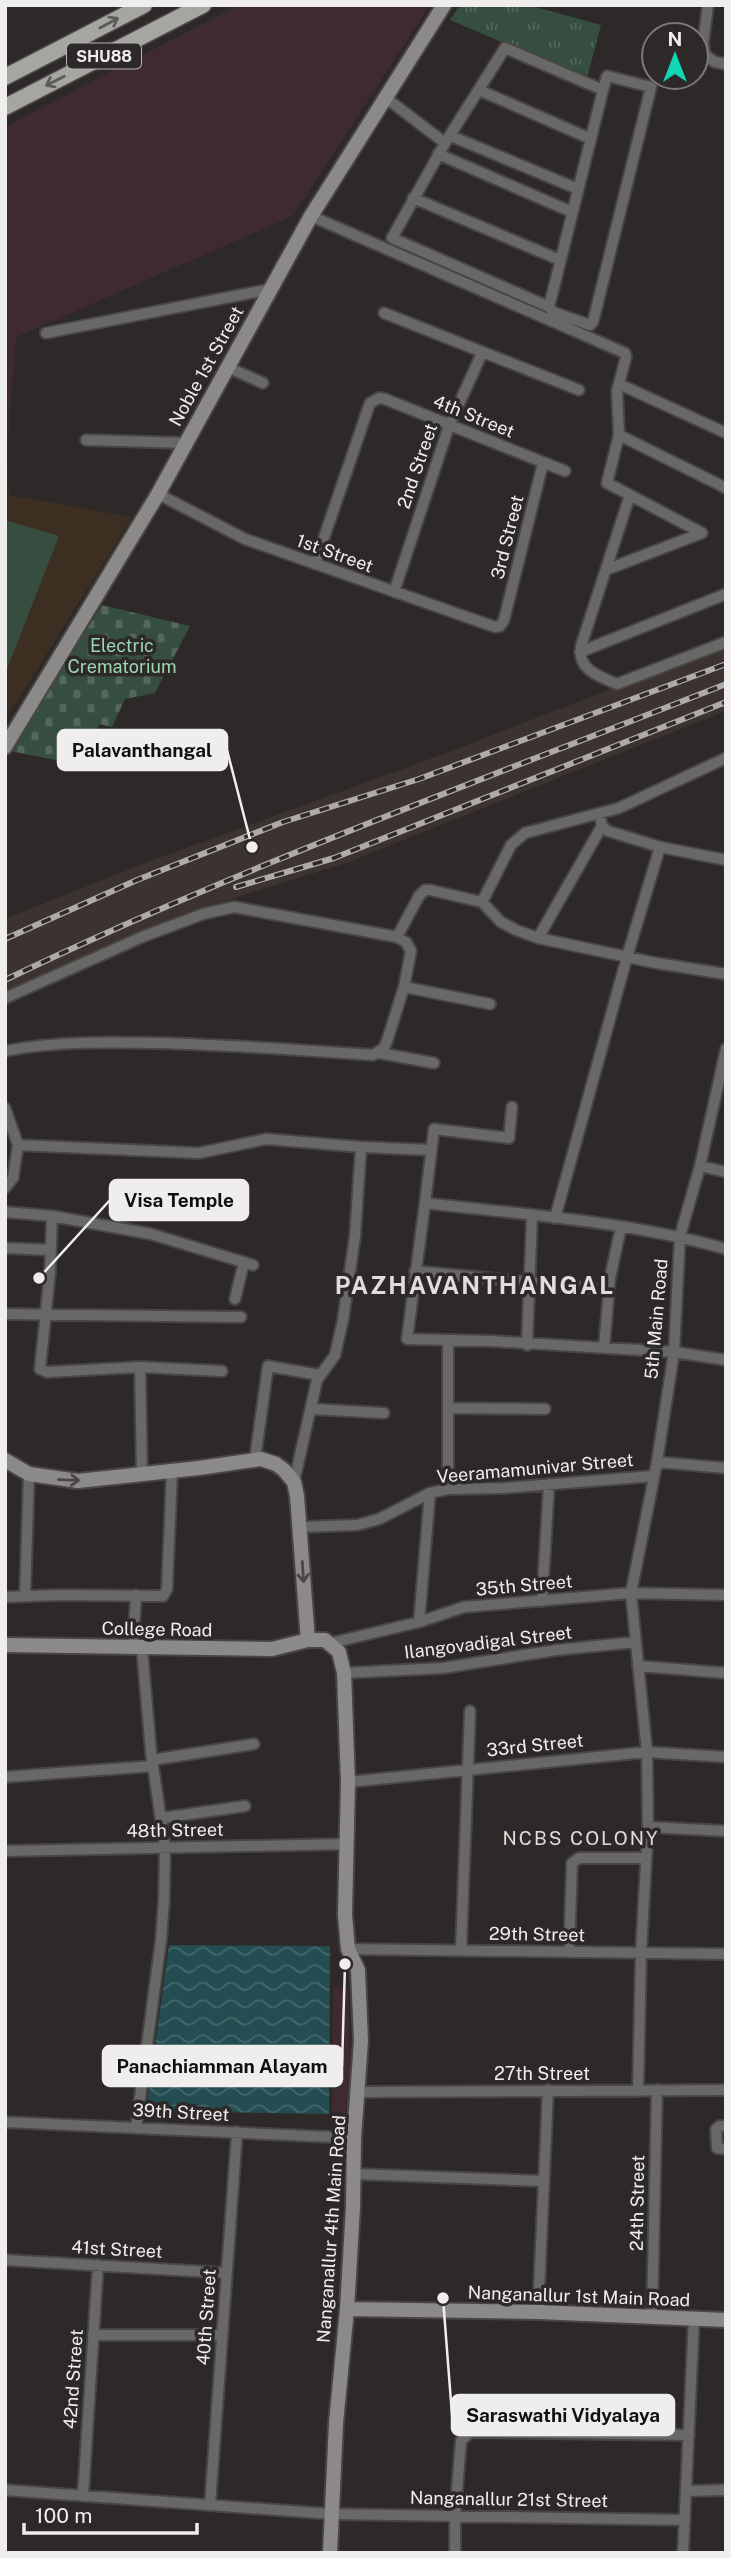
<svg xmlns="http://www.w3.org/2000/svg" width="731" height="2558" font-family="'Public Sans',sans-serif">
<defs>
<pattern id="cemetery-stones" width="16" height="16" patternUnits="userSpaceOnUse" patternTransform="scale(1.75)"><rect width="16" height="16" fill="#364e3f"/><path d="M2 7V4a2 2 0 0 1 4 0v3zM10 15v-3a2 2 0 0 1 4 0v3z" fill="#53685b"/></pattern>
<pattern id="park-tufts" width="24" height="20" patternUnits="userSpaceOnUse" patternTransform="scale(1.75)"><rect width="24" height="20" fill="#364e3f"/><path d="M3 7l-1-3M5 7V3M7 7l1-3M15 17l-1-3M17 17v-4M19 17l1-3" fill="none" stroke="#53685b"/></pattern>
<pattern id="water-waves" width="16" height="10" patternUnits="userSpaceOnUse" patternTransform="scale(1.75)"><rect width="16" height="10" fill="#244d52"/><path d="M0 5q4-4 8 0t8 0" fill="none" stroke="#44676b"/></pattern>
</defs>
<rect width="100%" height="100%" fill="#2d2928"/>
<path fill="#3f2b2f" d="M 238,5 L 430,5 L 293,216 L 16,337 L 7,450 L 5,450 L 5,127 Z
M 333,1987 L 348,1987 L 351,2122 L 332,2121 Z"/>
<path fill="#3d2e22" d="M 5,450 L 7,450 L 9,495 L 132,517 L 6,719 Z"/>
<path fill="#3c322f" d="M 726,644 L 726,711 L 349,862 L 232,899 L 134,935 L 5,995 L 5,919 L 153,860 L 449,752 Z"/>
<path fill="url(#cemetery-stones)" d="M 102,605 L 190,626 L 155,693 L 125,699 L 112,727 L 99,724 L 86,766 L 10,751 Z"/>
<path fill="url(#park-tufts)" d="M 460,5 L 528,5 L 601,25 L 587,78 L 450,20 Z"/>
<path fill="#364e3f" d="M 5,520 L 59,536 L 5,674 Z"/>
<path fill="url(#water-waves)" d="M 169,1945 L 330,1946 L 329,2114 L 146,2111 Z"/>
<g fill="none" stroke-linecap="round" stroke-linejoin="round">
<defs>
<path id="street" d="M 708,5 L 703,44 L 705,55 L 715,62 L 726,64
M 479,90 L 591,139
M 386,98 L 445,143 L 392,238 L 549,307 L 603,90 L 505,48 L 445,143
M 451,136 L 578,189
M 438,154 L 572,212
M 413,198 L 560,260
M 311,216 L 625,353 L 626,357 L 617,391 L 619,435 L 607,483 L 702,533 L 608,569
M 549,307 L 553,312 L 590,325 L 593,322 L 651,87 L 607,76 L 603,90
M 384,313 L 579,390
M 46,333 L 271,289
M 227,367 L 263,383
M 619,384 L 726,433
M 619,435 L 726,488
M 86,440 L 186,443
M 158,494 L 245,539 L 495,627 L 500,626 L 504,620 L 543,463
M 630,495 L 581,646 C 577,670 599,676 617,684 L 726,642
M 315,564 L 370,403 L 379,398 L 385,399 L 565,471
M 394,592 L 449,426 L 482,353
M 580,652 L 726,594
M 601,821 L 602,826 L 608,831 L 660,847
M 482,902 L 511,845 L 525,833 L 619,808 L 726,758
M 397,937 L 419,896 L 425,890 L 430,890 L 482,902 L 501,922 L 516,930 L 538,938 L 656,963 L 726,974
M 538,938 L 602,826
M 404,987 L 490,1004
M 5,998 L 142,937 L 203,914 L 234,907 L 397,937 L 406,942 L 411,951 L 404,987 L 387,1041 L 384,1048 L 373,1055 C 302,1050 231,1045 160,1043 C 109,1042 56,1041 5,1051
M 379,1053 L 434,1063
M 512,1107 L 509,1138 L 434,1129 L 425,1203 C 526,1215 628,1221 726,1249
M 5,1108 L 18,1145
M 700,1166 L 726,1172
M 5,1188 L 13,1178 L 18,1145 L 199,1153 L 266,1139 L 361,1147 L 431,1150
M 425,1203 L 407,1339 L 491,1341 L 674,1352 L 726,1360
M 5,1212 L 52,1216 L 151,1234 L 253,1265
M 52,1216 L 50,1272 L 40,1369 L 47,1372 L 140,1367 L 222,1371
M 555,1218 L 627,957 L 660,847 L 726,860
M 5,1248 L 51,1250
M 415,1271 L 609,1290
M 235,1299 L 244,1262
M 5,1314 L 241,1317
M 448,1340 L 448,1408
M 527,1345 L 532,1216
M 604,1348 L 610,1278 L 621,1227
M 140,1367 L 142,1475
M 312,1409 L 384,1413
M 255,1459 L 268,1366 L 319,1375
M 657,1462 L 726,1468
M 294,1482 L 317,1380 L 335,1355 L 343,1320 L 355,1236 L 361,1147
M 448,1489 L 448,1408 L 545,1409
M 301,1527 L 357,1525 L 379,1519 L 430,1493 L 448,1489 L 504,1488 L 653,1476
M 25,1595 L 29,1474
M 5,1597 L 59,1595 L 163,1596 L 167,1589 L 172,1471
M 542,1601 L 549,1484
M 419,1622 L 430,1493
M 331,1643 L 419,1622 L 464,1607 L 631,1593 L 726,1595
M 133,1649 L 136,1595
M 638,1666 L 726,1673
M 344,1673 L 443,1668 L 556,1650 L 636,1642
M 152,1760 L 254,1744
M 5,1777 L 153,1766
M 348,1782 L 647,1752 L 726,1757
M 162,1818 L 245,1806
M 648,1827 L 726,1831
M 5,1851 L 346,1844
M 348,1949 L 726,1954
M 461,1950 L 470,1711
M 569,1952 L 572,1863 L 579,1858 L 646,1858
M 638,2091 L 641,1953 L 648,1827 L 647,1752 L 631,1593 L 657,1462 L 674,1352 L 680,1236 L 700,1166 L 726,1049
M 358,2092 L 726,2090
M 5,2122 L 354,2138
M 726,2126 L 720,2126 L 716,2129 L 717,2148 L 726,2149
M 136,2128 L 161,1940 L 164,1900 L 165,1848 L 151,1752 L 142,1649
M 355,2174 L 542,2181
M 5,2260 L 226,2273
M 538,2312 L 548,2090
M 652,2317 L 657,2090
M 93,2335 L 222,2335
M 5,2490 L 332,2514 L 685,2520
M 686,2491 L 726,2490
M 83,2496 L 98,2265
M 210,2505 L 237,2132
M 455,2553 L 455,2515 L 461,2441 L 470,2432 L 689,2435
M 683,2553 L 694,2318"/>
<path id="secondary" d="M 5,747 L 158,494 L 311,216 L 444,5
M 5,1460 L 29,1474 L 78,1481 L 199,1468 L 261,1459 L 276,1464 L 284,1470 L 294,1482 L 297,1496 L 308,1640
M 5,1645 L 272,1649 L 308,1640 L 325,1640 L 339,1652 L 344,1673 L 348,1782 L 345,1915 L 348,1949 L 358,1970 L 361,2041 L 354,2138 L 353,2207 L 347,2309 L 336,2423 L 330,2553
M 347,2309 L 538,2312 L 726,2320"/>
<path id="primary" d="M 5,77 L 144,5
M 5,107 L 203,5"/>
</defs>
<use href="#street" stroke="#484544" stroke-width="14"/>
<use href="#secondary" stroke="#484544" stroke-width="18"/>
<use href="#primary" stroke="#484544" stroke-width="19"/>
<use href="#street" stroke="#686866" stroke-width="10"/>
<use href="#secondary" stroke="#8b8a88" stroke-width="14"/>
<use href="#primary" stroke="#a5a5a2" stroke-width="16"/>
<defs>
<path id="rail" d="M 236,887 L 334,858 L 726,702
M 5,939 L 137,880 L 283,822 L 419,779 L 726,664
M 5,980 C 237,868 486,779 726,684"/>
</defs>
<use href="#rail" stroke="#adaaa9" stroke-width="6"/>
<use href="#rail" stroke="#2d2928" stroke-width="3.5" stroke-dasharray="10" stroke-linecap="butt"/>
</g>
<defs><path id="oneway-shaft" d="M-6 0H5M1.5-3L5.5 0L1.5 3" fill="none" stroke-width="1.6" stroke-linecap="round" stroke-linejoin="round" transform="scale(1.75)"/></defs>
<g stroke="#5d5b59">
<use href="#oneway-shaft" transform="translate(109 23) rotate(-28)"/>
<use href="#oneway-shaft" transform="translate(55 81) rotate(153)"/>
</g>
<g stroke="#494645">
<use href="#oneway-shaft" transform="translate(69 1480) rotate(2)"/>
<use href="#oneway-shaft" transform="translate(303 1572) rotate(86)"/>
</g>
<g text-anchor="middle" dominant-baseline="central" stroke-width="7" stroke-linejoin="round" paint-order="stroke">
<rect fill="#2d2928" stroke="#b6b3b2" stroke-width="2" x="67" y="43.5" width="74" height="25" rx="5"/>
<g font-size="16" font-weight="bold" fill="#f0eeed">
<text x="104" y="56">SHU88</text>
</g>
<g font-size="18" fill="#f0eeed" stroke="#2d2928">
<text transform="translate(206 366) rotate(-61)">Noble 1st Street</text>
<text transform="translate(474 416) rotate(22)">4th Street</text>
<text transform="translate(417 466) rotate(-71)">2nd Street</text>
<text transform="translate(507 537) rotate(-76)">3rd Street</text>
<text transform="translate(335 553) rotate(20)">1st Street</text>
<text transform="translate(656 1319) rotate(-85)">5th Main Road</text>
<text transform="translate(535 1468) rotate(-5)">Veeramamunivar Street</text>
<text transform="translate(524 1585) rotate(-5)">35th Street</text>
<text transform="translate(157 1629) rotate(1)">College Road</text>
<text transform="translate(488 1642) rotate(-7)">Ilangovadigal Street</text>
<text transform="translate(535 1745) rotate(-6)">33rd Street</text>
<text transform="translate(175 1830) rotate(-1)">48th Street</text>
<text transform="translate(537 1934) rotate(1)">29th Street</text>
<text x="542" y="2073">27th Street</text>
<text transform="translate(181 2112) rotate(3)">39th Street</text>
<text transform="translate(637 2203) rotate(-89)">24th Street</text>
<text transform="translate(331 2229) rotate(-86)">Nanganallur 4th Main Road</text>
<text transform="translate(117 2249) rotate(3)">41st Street</text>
<text transform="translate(579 2296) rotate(2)">Nanganallur 1st Main Road</text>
<text transform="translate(206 2317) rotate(-86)">40th Street</text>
<text transform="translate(73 2379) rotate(-86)">42nd Street</text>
<text transform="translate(509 2499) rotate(1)">Nanganallur 21st Street</text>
</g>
<g font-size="18" fill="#9dd6b3" stroke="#2d2928">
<text x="122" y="645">Electric<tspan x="122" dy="21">Crematorium</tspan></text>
</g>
<g font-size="19" letter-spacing="2" fill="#e2dddc" stroke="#2d2928">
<text x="581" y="1838">NCBS COLONY</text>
</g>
<g font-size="24" font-weight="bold" letter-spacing="2" fill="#e2dddc" stroke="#2d2928">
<text x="475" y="1285">PAZHAVANTHANGAL</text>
</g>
</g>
<path fill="none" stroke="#f0eeed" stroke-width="2.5" d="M252 847L227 750M39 1278L110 1200M345 1964L342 2066M443 2298L452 2415"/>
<g fill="#f0eeed" stroke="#2d2928" stroke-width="2.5">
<circle cx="252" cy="847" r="7"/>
<circle cx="39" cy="1278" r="7"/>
<circle cx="345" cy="1964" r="7"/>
<circle cx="443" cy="2298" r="7"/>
</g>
<g fill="#f0eeed" stroke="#f0eeed" stroke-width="2.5">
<rect x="58" y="730" width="169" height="40" rx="7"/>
<rect x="110" y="1180" width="138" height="40" rx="7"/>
<rect x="103" y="2046" width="239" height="40" rx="7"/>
<rect x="452" y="2395" width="222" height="40" rx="7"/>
</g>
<g font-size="19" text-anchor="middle" font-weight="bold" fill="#111">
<text x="142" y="757">Palavanthangal</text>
<text x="179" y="1207">Visa Temple</text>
<text x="222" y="2073">Panachiamman Alayam</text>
<text x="563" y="2422">Saraswathi Vidyalaya</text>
</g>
<rect width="731" height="2558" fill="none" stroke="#f0eeed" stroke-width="14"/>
<g transform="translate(675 56)"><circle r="33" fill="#2d2928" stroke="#7b7877" stroke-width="2"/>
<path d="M0-5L12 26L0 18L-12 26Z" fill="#12d5b4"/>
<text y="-10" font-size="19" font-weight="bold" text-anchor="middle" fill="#f0eeed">N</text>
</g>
<path d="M24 2523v10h173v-10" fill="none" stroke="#f0eeed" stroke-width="3.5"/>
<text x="35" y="2523" font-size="21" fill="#f0eeed" stroke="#2d2928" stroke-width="5" paint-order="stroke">100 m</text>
</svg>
